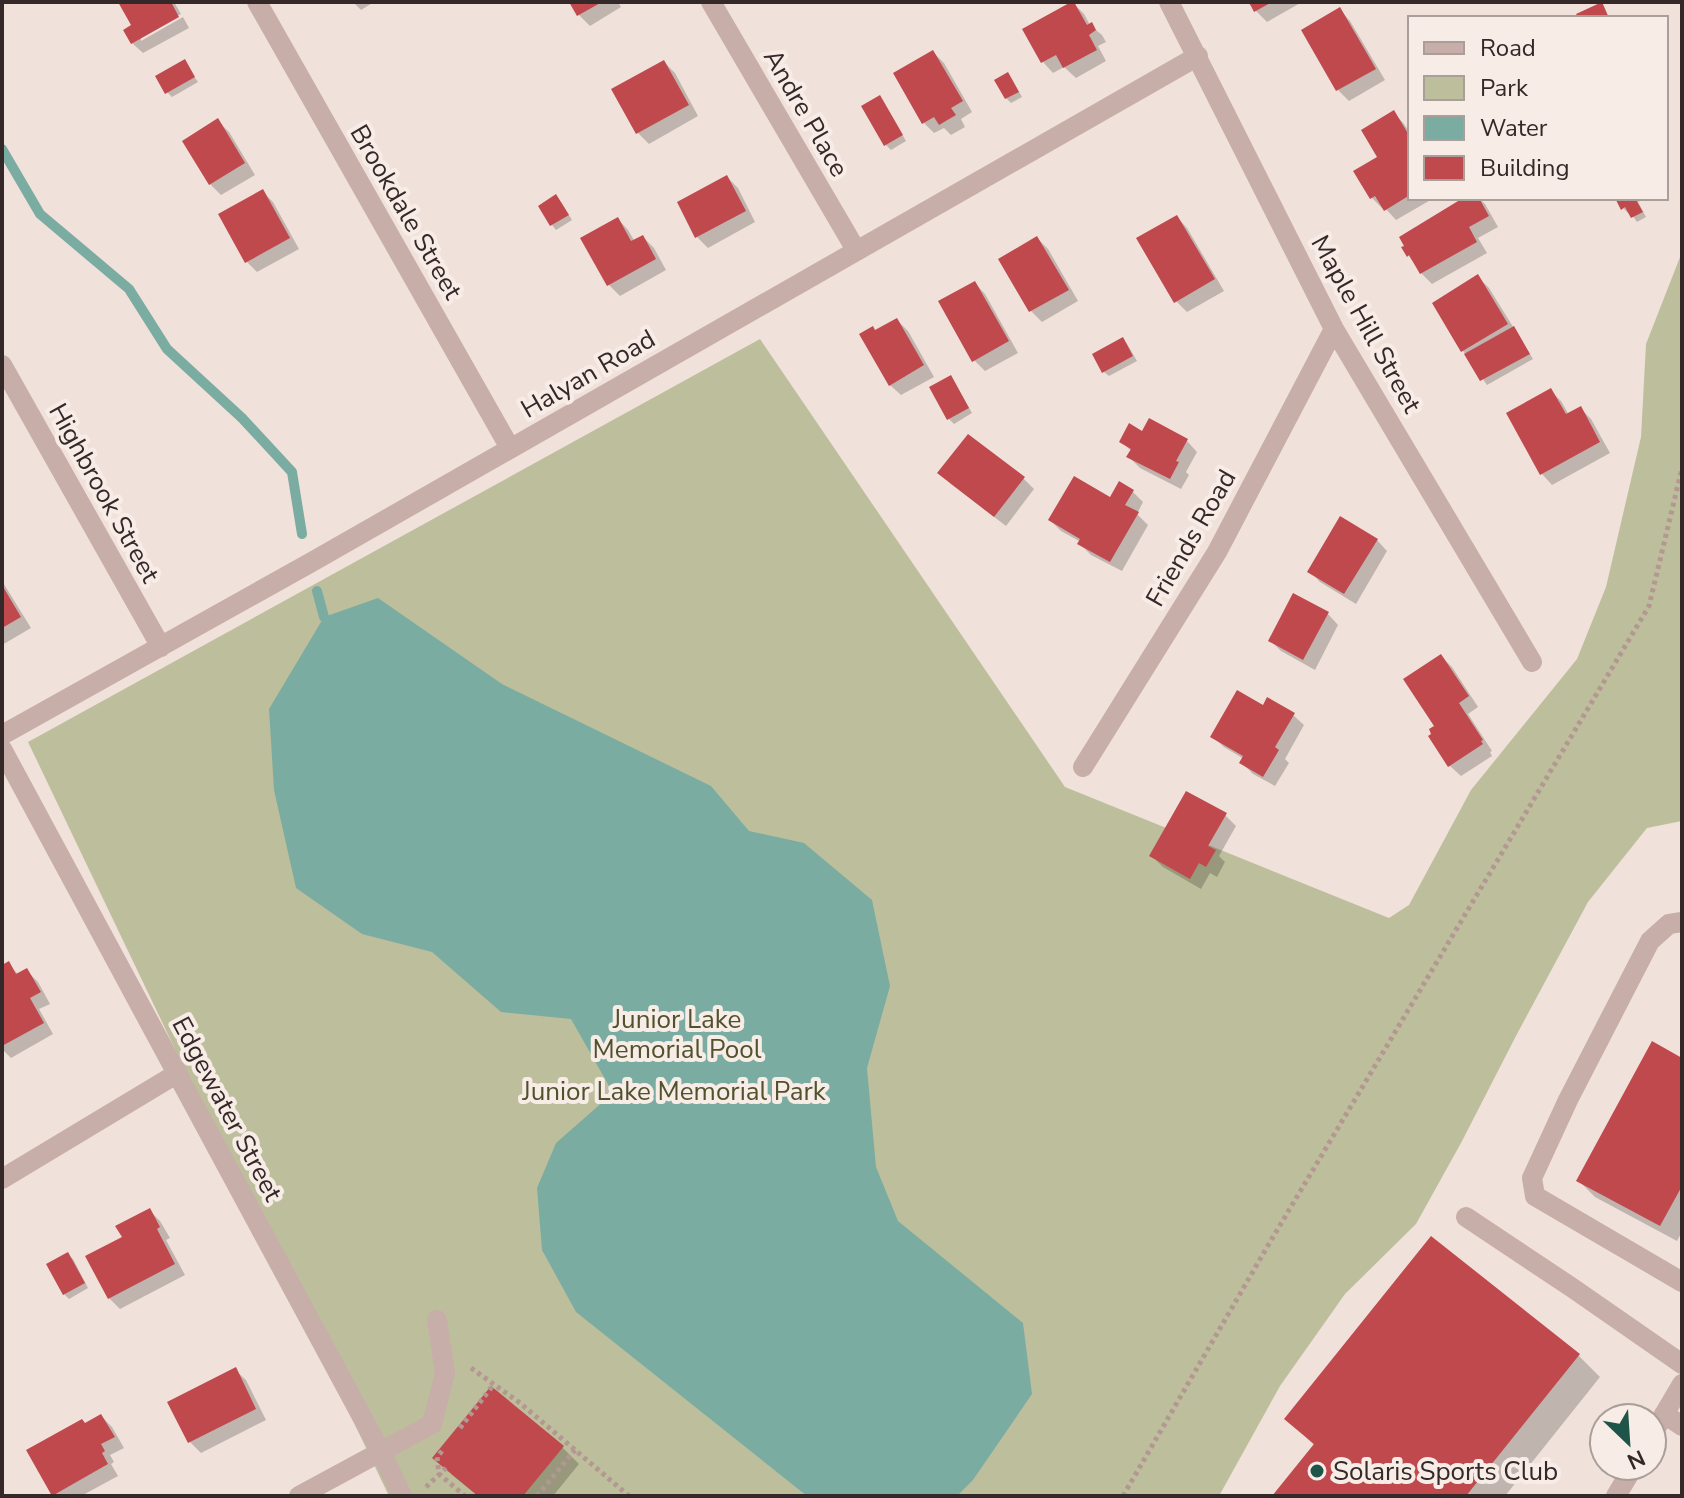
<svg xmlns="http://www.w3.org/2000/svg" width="1684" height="1498" font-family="'Nunito Sans',sans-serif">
<rect width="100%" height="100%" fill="#f1e1db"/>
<path fill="#bdbf9c" d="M 1682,252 L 1682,821 L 1647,828 L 1588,902 L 1517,1034 L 1461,1143 L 1416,1224 L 1345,1294 L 1280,1386 L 1219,1496 L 389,1496 L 28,742 L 760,339 L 1065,787 L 1389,918 L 1409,905 L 1471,790 L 1577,659 L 1606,587 L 1641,437 L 1646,344 Z"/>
<path fill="#7baca1" d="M 378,598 L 502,684 L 711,786 L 749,831 L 804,843 L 872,900 L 890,986 L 867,1068 L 876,1167 L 898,1221 L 1023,1323 L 1032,1394 L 973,1480 L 957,1496 L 807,1496 L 576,1312 L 542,1250 L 537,1188 L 556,1143 L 613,1093 L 571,1019 L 501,1012 L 432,952 L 362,934 L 296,888 L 274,790 L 269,709 L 324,617 Z"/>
<path fill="#0003" d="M 120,2 L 174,2 L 181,14 L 141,36 L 141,41 L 183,17 L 189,28 L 143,53 L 132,43 L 133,26 Z
M 353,2 L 374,2 L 361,10 Z
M 571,2 L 618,2 L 621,7 L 590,26 L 579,15 Z
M 1247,2 L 1302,2 L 1267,22 Z
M 1073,3 L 1084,14 L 1090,25 L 1102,35 L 1106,42 L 1098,46 L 1106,61 L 1076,78 L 1064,67 L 1053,73 L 1043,62 Z
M 1340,10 L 1350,21 L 1385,80 L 1349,101 L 1338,90 Z
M 933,52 L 944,63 L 972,112 L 961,119 L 965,127 L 951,135 L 944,128 L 934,133 L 924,123 Z
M 184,62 L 198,82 L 172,97 L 167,92 Z
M 664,62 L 675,73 L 698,116 L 649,144 L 638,133 Z
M 1008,74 L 1012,79 L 1022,97 L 1011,103 L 1006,98 Z
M 884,103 L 906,141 L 891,150 L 886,145 Z
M 1394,113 L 1404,124 L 1410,133 L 1410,198 L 1434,198 L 1396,220 L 1384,207 L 1382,208 L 1371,197 Z
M 218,121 L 229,132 L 255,175 L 221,195 L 210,184 Z
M 727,177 L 738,188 L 755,222 L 708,248 L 697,237 Z
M 262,191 L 273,202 L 299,249 L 257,272 L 246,261 Z
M 1467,198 L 1479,198 L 1485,204 L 1498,227 L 1478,238 L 1487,253 L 1432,284 L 1421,273 L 1403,248 Z
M 1617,198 L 1646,198 L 1638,202 L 1646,217 L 1637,222 L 1630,212 L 1628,213 L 1623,208 Z
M 561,202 L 572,220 L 556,230 L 552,225 Z
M 1177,217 L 1187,228 L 1224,291 L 1187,312 L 1176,301 Z
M 618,219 L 628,230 L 635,242 L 643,237 L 654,248 L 666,270 L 620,296 L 609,285 Z
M 1037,238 L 1048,249 L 1078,301 L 1042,322 L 1031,311 L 1000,260 Z
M 1478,277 L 1489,288 L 1533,359 L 1487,385 L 1463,351 Z
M 975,283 L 985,294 L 1018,353 L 985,371 L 974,360 Z
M 897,320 L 908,331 L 934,377 L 901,395 L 890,385 L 876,332 Z
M 1123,339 L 1127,344 L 1137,361 L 1109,376 L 1104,372 Z
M 955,383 L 972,413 L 954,424 L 949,419 Z
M 1551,391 L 1561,401 L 1569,415 L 1580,408 L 1591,419 L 1610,453 L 1552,485 L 1542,474 L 1508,414 Z
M 1143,433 L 1187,441 L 1197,452 L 1186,472 L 1189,475 L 1181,489 L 1140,468 L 1129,457 L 1132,452 L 1121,441 Z
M 940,473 L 1023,478 L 1034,489 L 1006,526 L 951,484 Z
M 1132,491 L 1143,502 L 1137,514 L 1148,525 L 1122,571 L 1091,555 L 1080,544 L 1081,542 L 1061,531 L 1050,520 Z
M 1377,540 L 1387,551 L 1356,604 L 1320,582 L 1310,571 Z
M 2,581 L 31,628 L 2,645 Z
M 1328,614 L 1338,625 L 1315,670 L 1281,651 L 1270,640 Z
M 1441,656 L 1452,667 L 1478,707 L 1468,714 L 1492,751 L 1490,752 L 1492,756 L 1461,776 L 1450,766 L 1431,737 L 1436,726 Z
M 1264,708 L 1293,715 L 1304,725 L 1285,759 L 1289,763 L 1275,786 L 1253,774 L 1242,763 L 1244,759 L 1224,747 L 1213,737 Z
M 1225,815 L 1236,826 L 1219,856 L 1225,862 L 1217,877 L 1210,873 L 1201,889 L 1163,867 L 1152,856 Z
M 8,964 L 19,975 L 27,971 L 38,982 L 50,1004 L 39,1009 L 53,1034 L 11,1058 L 2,1049 L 2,967 Z
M 1682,1060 L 1682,1232 L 1677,1241 L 1595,1197 L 1579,1181 Z
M 149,1210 L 160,1221 L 170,1238 L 166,1240 L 185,1275 L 120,1309 L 109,1298 L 125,1238 Z
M 1431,1239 L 1579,1356 L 1600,1377 L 1505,1496 L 1275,1496 L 1315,1446 L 1287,1419 Z
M 68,1255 L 73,1259 L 88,1288 L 69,1299 L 64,1294 Z
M 235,1370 L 246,1380 L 266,1420 L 201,1453 L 190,1442 Z
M 492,1389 L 563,1448 L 579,1464 L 553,1496 L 478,1496 L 451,1474 Z
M 101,1416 L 112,1427 L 124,1448 L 110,1455 L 114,1462 L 111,1464 L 118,1476 L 81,1496 L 55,1496 L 53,1495 L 86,1425 Z"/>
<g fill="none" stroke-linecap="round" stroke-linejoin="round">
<path stroke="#7baca1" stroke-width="10" d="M 2,149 L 40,214 L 129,289 L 167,349 L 242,418 L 292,472 L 302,534
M 317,591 L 324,617"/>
</g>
<path fill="#c0494d" d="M 118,2 L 171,2 L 179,17 L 131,44 L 123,30 L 131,25 Z
M 569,2 L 602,2 L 577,16 Z
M 1071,2 L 1074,2 L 1087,25 L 1092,22 L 1096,30 L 1089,35 L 1097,50 L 1063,68 L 1056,55 L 1041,63 L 1022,29 Z
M 1249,2 L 1272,2 L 1254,12 Z
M 1602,2 L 1609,18 L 1578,18 L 1576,14 Z
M 1340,7 L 1376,69 L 1336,91 L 1301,30 Z
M 933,50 L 963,101 L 951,108 L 956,115 L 939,125 L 934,117 L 922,124 L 893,73 Z
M 185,59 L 195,77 L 165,94 L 155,76 Z
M 664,60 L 689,105 L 636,134 L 611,89 Z
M 1008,72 L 1019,92 L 1005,99 L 994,80 Z
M 880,95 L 903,135 L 884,146 L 861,106 Z
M 1394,110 L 1410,137 L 1410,195 L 1384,211 L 1375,196 L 1370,199 L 1353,171 L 1377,157 L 1361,130 Z
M 218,118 L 245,163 L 209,185 L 182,141 Z
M 727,175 L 746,211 L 695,238 L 677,202 Z
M 263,189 L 290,238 L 245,263 L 218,214 Z
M 556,194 L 569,215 L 550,226 L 538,206 Z
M 1463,198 L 1479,198 L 1489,216 L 1469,227 L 1477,242 L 1420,274 L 1409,255 L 1407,257 L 1401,247 L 1404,246 L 1399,237 Z
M 1615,198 L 1635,198 L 1643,212 L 1631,218 L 1625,207 L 1621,210 Z
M 1177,215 L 1215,279 L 1174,303 L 1136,238 Z
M 618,217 L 631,241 L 643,235 L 656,259 L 607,286 L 580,238 Z
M 1037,236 L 1069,290 L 1029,312 L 998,259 Z
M 1478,274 L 1508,324 L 1461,352 L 1432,303 Z
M 975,281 L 1009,341 L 972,362 L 938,301 Z
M 897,318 L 924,365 L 889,386 L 859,334 L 873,326 L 875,330 Z
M 1514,326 L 1530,354 L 1480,381 L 1464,354 Z
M 1123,337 L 1133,356 L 1102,373 L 1092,354 Z
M 951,375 L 969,408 L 947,420 L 929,387 Z
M 1551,388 L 1566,414 L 1581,406 L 1600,442 L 1540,475 L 1506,413 Z
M 1149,418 L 1188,439 L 1176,461 L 1179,462 L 1170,479 L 1126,457 L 1131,449 L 1119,442 L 1129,423 L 1142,431 Z
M 968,434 L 1025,477 L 994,517 L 937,473 Z
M 1074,476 L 1110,497 L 1119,481 L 1134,490 L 1125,505 L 1139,512 L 1110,562 L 1077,544 L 1080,539 L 1048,520 Z
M 1340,516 L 1378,539 L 1344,594 L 1307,572 Z
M 2,585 L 21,617 L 2,628 Z
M 1293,593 L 1329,612 L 1303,660 L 1268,641 Z
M 1441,654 L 1469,696 L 1459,703 L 1483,740 L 1481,741 L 1483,744 L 1448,767 L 1428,736 L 1431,734 L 1429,729 L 1434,726 L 1403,679 Z
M 1237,690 L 1263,705 L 1267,697 L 1295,713 L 1275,747 L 1279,750 L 1263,777 L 1239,763 L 1243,756 L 1210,737 Z
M 1186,791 L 1227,813 L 1208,846 L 1216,850 L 1206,867 L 1199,863 L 1190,879 L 1149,856 Z
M 9,961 L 16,974 L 27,968 L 41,992 L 30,998 L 44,1023 L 2,1046 L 2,965 Z
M 1652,1041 L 1682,1058 L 1682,1186 L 1660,1226 L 1576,1181 Z
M 150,1208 L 160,1227 L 157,1229 L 175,1264 L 108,1299 L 85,1256 L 122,1237 L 115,1226 Z
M 1431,1236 L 1580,1354 L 1466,1496 L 1272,1496 L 1314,1444 L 1284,1419 Z
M 68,1252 L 85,1283 L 63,1295 L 46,1264 Z
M 236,1367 L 256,1409 L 188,1443 L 167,1402 Z
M 491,1386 L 564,1446 L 523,1496 L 478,1496 L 432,1458 Z
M 101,1414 L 115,1437 L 101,1444 L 105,1451 L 102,1453 L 108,1464 L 52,1496 L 26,1450 L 82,1419 L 85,1423 Z"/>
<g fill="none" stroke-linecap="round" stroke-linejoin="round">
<path stroke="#b49792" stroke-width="5" stroke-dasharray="4 4" stroke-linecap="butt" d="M 471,1368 L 520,1403 L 629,1496
M 460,1428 L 494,1384
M 442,1451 L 437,1457 L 439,1474 L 465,1496
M 426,1487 L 446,1468
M 537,1496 L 575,1450
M 1123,1496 L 1270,1242 L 1649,606 L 1682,468"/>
<path stroke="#c8aea8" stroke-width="20" d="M 257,2 L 510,448
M 711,2 L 856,250
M 1169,2 L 1334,329 L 1532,662
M 2,365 L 161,647
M 2,735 L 310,563 L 1198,56
M 2,749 L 381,1452 L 402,1496
M 1083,767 L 1217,552 L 1334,329
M 1682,922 L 1669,924 L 1650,941 L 1568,1100 L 1532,1178 L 1535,1196 L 1682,1282
M 2,1179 L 178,1073
M 1466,1217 L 1574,1289 L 1682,1364
M 1664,1414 L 1682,1426
M 1652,1435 L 1682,1384
M 299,1496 L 432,1424 L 445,1373 L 437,1320
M 1616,1496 L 1634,1466"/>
</g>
<circle fill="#1f5549" stroke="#f8ece7" stroke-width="3" cx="1317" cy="1471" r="8"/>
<g text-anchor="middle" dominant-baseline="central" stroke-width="8" stroke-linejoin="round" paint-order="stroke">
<g font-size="26" fill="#352828" stroke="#f8ece7">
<text transform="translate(806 113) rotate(60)">Andre Place</text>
<text transform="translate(406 212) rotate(60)">Brookdale Street</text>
<text transform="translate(1366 324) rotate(61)">Maple Hill Street</text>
<text transform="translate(588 374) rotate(-30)">Halyan Road</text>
<text transform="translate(104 493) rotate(61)">Highbrook Street</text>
<text transform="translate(1191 538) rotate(-60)">Friends Road</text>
<text transform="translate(227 1109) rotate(62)">Edgewater Street</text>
</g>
<g font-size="26" fill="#4f522d" stroke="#f8ece7">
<text x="677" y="1019">Junior Lake<tspan x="677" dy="30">Memorial Pool</tspan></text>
<text x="674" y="1091">Junior Lake Memorial Park</text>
</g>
<g font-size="26" fill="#352828" stroke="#f8ece7" text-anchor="start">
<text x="1333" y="1471">Solaris Sports Club</text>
</g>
</g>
<rect width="1684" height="1498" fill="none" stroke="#352828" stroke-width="8"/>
<rect x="1408" y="16" width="260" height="184" fill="#f8ece7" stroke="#aa9e9b" stroke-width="2"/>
<rect x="1424" y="42" width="40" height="12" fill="#c8aea8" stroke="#aa9e9b" stroke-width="2"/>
<text x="1480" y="56" font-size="24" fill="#352828">Road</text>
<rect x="1424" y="76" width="40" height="24" fill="#bdbf9c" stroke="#aa9e9b" stroke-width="2"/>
<text x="1480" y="96" font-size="24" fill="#352828">Park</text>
<rect x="1424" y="116" width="40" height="24" fill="#7baca1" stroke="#aa9e9b" stroke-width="2"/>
<text x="1480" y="136" font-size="24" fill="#352828">Water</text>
<rect x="1424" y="156" width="40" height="24" fill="#c0494d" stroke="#aa9e9b" stroke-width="2"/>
<text x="1480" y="176" font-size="24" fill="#352828">Building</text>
<g transform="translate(1628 1442) rotate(155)"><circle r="38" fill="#f8ece7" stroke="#aa9e9b" stroke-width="2"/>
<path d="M0-6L14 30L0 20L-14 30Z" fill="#1f5549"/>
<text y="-12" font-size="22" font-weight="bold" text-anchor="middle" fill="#352828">N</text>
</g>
</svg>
